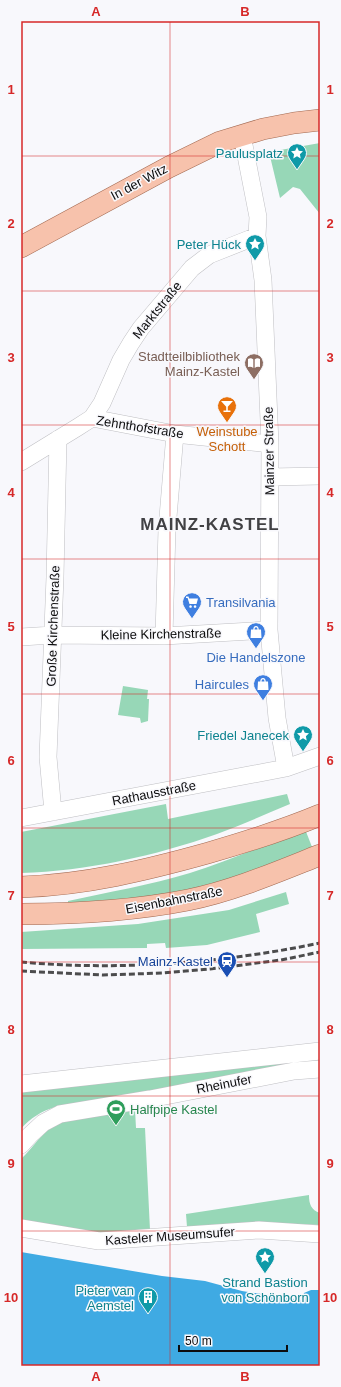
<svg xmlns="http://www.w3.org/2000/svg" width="341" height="1387" font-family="Helvetica,sans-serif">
<rect width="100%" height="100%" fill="#f8f8fc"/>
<path fill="#97d7b7" d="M 320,143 L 320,214 L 300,189 L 293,187 L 280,198 L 269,152 Z
M 123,686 L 148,690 L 147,699 L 149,699 L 148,721 L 141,723 L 140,718 L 118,715 Z
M 287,794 L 290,804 C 266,814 242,825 217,834 C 155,856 87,871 21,873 L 21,832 L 166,804 L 168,819 Z
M 305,829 L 312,847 L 257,871 L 166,896 L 68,905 L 68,901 C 109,892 150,885 190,873 C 229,861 267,844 305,829 Z
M 286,892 L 289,904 L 256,914 L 260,932 L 207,945 L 166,948 L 165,943 L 147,944 L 147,948 L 21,949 L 21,932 L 138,924 L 229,910 Z
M 320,1057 L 320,1065 L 55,1107 C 42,1111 30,1118 21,1129 L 21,1091 Z
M 135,1109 L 136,1128 L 145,1128 L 150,1230 L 93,1233 L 21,1221 L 21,1159 C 31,1150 38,1138 48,1130 C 67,1115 111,1113 135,1109 Z
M 309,1195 C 309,1204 311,1210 320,1213 L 320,1225 L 260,1223 L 187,1227 L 186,1214 Z"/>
<path fill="#3faae3" d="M 21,1252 L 162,1276 L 205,1281 L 242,1291 L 301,1300 L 304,1293 L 311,1290 L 320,1290 L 320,1366 L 21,1366 Z"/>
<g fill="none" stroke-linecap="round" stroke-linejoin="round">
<defs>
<path id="minor" d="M 242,135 L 258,217 L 257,236 L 263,280 L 270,444 L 269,630 L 277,718 L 286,768
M 92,418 L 175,434 L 270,444
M 21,462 L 78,427 L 92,418 L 102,403 L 121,360 L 131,343 L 141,328 L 192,268 L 209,255 L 257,236
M 270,477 L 320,476
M 164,636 L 167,529 L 175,434
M 21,637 L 53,635 L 164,636 L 269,630
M 53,812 L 48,757 L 55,577 L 58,439
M 21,818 L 286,768 L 320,756
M 21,1084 L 320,1051
M 21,1145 L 30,1135 L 43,1123 L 60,1114 L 150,1099 L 294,1071 L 320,1069
M 21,1228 L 99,1241 L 259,1230 L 320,1234"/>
<path id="major" d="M 21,247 L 169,167 L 220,142 L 263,129 L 294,123 L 320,120
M 21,887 C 85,885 147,870 208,853 C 246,842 284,830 320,815
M 21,914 C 77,914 132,911 188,900 C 233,891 277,872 320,855"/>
</defs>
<use href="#minor" stroke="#bfbfc3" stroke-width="18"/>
<use href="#major" stroke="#a26951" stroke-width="22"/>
<use href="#minor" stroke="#fff" stroke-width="17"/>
<use href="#major" stroke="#f7c2ac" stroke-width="21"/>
<path stroke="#4c4c4d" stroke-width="3" stroke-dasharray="6 3" stroke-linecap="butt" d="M 21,962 C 119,971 224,963 320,943
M 21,971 L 103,975 L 163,973 L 210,969 L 281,960 L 320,952"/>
</g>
<path fill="none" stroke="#d62828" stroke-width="1" stroke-opacity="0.55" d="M 170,21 L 170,1366M 21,156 L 320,156M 21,291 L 320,291M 21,425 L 320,425M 21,559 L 320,559M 21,694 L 320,694M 21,828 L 320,828M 21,962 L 320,962M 21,1096 L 320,1096M 21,1231 L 320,1231"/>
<defs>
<symbol id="sight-pin" viewBox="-11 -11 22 30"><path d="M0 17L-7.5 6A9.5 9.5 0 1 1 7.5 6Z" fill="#0f9aa8" stroke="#f8f8fc"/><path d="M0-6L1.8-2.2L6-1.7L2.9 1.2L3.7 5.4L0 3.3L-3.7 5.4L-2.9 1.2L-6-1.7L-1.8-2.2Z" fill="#fff"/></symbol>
<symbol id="library-pin" viewBox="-11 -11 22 30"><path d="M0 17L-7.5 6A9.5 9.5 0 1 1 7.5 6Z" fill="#8d6e63" stroke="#f8f8fc"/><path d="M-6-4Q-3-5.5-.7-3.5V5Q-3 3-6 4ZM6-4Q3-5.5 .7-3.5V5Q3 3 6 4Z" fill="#fff"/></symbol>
<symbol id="bar-pin" viewBox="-11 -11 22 30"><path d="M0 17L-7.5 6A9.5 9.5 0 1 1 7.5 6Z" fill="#e8710a" stroke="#f8f8fc"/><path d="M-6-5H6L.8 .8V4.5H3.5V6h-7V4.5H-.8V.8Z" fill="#fff"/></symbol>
<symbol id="supermarket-pin" viewBox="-11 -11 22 30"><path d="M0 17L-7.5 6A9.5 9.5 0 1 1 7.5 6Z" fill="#3f7fe0" stroke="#f8f8fc"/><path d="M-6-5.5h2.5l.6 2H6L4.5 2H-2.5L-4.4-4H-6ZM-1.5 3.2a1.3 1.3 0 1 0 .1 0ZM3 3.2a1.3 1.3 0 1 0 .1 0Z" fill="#fff"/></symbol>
<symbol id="shop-pin" viewBox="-11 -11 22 30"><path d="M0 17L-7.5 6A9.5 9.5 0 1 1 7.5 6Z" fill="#3f7fe0" stroke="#f8f8fc"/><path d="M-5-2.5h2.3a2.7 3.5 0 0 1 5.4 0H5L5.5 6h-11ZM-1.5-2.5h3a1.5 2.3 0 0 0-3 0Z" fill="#fff"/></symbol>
<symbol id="station-pin" viewBox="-11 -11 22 30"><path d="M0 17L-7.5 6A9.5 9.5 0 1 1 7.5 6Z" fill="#1a4fb4" stroke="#f8f8fc"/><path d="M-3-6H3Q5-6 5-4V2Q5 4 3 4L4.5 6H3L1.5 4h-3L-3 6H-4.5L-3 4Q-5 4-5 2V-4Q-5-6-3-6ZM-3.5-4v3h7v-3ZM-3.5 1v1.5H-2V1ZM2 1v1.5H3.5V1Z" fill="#fff"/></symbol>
<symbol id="stadium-pin" viewBox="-11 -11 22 30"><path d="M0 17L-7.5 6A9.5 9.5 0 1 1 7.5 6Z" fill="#2e9e5b" stroke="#f8f8fc"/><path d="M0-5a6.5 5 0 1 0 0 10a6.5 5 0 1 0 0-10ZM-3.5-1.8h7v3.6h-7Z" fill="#fff"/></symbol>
<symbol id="building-pin" viewBox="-11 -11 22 30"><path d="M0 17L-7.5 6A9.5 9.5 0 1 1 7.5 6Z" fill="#0f9aa8" stroke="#f8f8fc"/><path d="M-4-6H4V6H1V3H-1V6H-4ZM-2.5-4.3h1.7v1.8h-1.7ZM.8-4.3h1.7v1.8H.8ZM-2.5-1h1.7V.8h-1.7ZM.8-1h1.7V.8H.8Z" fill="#fff"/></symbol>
</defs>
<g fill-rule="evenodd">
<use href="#sight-pin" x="286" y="142" width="22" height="30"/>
<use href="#sight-pin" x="244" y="233" width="22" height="30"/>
<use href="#library-pin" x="243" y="352" width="22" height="30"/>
<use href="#bar-pin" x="216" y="395" width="22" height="30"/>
<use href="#supermarket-pin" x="181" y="591" width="22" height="30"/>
<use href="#shop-pin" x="245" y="621" width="22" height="30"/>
<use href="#shop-pin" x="252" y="673" width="22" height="30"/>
<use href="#sight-pin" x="292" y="724" width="22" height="30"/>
<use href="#station-pin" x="216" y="950" width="22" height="30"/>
<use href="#stadium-pin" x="105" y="1098" width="22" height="30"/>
<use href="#sight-pin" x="254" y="1246" width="22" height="30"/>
<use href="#building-pin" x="137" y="1286" width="22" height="30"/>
</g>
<g text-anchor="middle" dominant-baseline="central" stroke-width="3" stroke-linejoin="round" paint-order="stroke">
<g font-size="13" fill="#0d838f" stroke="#f8f8fc" text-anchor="end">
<text x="283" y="153">Paulusplatz</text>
<text x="241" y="244">Peter Hück</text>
<text x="289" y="735">Friedel Janecek</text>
<text x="265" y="1282" text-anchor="middle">Strand Bastion<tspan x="265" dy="15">von Schönborn</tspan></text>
<text x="134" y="1290">Pieter van<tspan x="134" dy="15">Aemstel</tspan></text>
</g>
<g font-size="13" fill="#0d0d0e" stroke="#f8f8fc">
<text transform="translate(139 182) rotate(-28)">In der Witz</text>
<text transform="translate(157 310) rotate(-51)">Marktstraße</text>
<text transform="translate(140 427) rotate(9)">Zehnthofstraße</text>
<text transform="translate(269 451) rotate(-91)">Mainzer Straße</text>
<text transform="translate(53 626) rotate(-88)">Große Kirchenstraße</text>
<text transform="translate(161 634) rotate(-1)">Kleine Kirchenstraße</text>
<text transform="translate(154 793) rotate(-11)">Rathausstraße</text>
<text transform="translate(174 900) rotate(-11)">Eisenbahnstraße</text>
<text transform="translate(224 1084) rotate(-11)">Rheinufer</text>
<text transform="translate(170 1236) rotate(-4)">Kasteler Museumsufer</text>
</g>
<g font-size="13" fill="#785e54" stroke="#f8f8fc" text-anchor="end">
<text x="240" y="356">Stadtteilbibliothek<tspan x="240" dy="15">Mainz-Kastel</tspan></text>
</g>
<g font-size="13" fill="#c56008" stroke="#f8f8fc">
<text x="227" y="431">Weinstube<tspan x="227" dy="15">Schott</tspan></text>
</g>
<g font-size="13" fill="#366cbe" stroke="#f8f8fc" text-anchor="start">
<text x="206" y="602">Transilvania</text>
<text x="256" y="657" text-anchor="middle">Die Handelszone</text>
<text x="249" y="684" text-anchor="end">Haircules</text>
</g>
<g font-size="13" fill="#164399" stroke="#f8f8fc" text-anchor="end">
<text x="213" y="961">Mainz-Kastel</text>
</g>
<g font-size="13" fill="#27864d" stroke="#f8f8fc" text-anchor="start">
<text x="130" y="1109">Halfpipe Kastel</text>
</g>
<g font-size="17" font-weight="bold" letter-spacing="1" fill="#414144" stroke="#f8f8fc">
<text x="210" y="524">MAINZ-KASTEL</text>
</g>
</g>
<rect width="341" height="1387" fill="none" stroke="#f8f8fc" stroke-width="44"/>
<path d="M179 1345v6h108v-6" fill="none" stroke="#0d0d0e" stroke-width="2"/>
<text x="185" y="1345" font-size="12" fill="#0d0d0e" stroke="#f8f8fc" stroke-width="3" paint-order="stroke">50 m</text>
<rect x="22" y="22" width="297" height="1343" fill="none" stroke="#d62828" stroke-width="1.5"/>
<g font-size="13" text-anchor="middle" font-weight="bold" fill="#d62828">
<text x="96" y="16">A</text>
<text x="245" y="16">B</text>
<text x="11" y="94">1</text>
<text x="330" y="94">1</text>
<text x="11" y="228">2</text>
<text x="330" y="228">2</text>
<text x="11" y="362">3</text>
<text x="330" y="362">3</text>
<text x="11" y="497">4</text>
<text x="330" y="497">4</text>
<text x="11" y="631">5</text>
<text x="330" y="631">5</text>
<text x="11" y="765">6</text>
<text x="330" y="765">6</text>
<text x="11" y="900">7</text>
<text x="330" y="900">7</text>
<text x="11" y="1034">8</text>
<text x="330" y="1034">8</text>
<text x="11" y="1168">9</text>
<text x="330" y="1168">9</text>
<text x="11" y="1302">10</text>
<text x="330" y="1302">10</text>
<text x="96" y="1381">A</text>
<text x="245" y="1381">B</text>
</g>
</svg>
